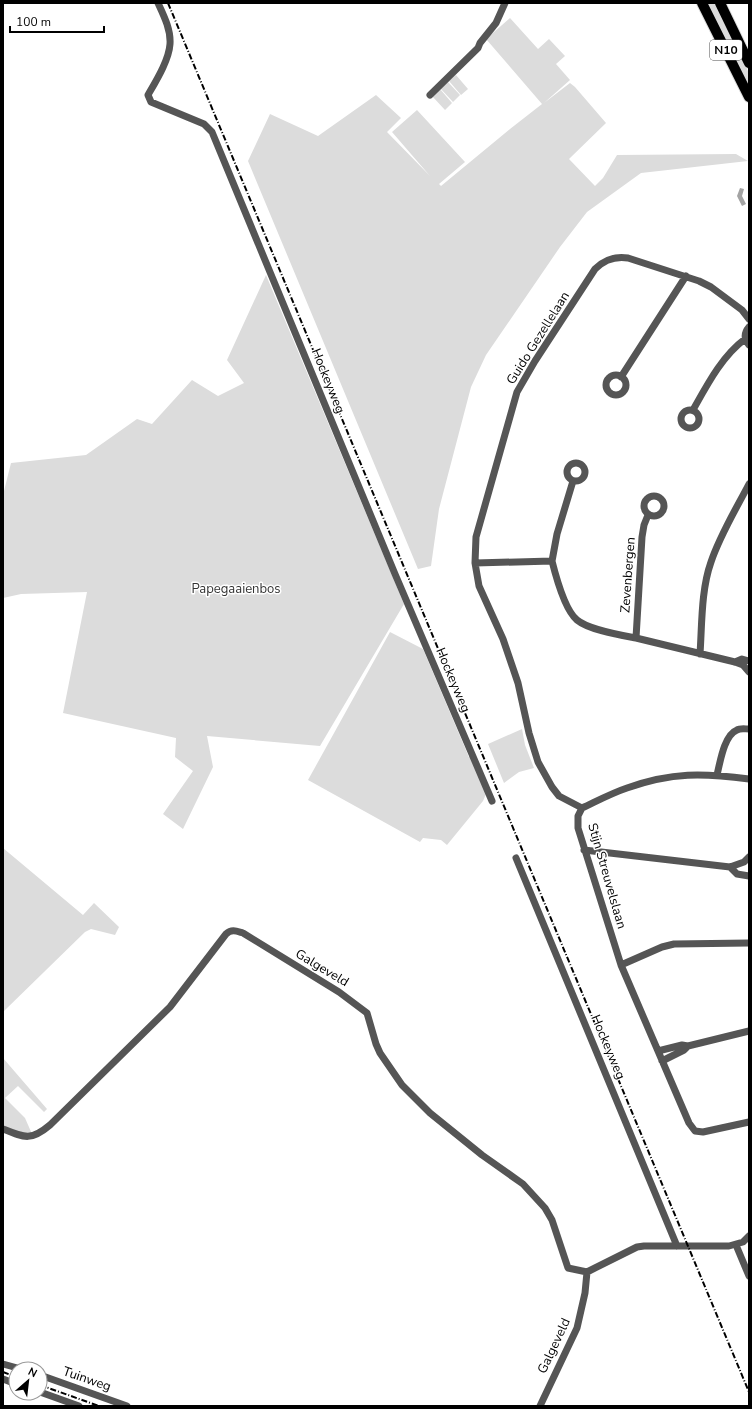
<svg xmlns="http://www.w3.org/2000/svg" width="752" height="1409" font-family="'Nunito Sans',sans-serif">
<rect width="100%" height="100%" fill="#fff"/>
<path fill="#dcdcdc" d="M 708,3 L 714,3 L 749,73 L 749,85 Z
M 510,18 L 538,49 L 549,39 L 565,56 L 556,64 L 570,80 L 544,103 L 570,83 L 575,87 L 606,123 L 569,159 L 595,186 L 603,178 L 617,155 L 736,154 L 748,161 L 641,173 L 587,212 L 560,247 L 486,355 L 471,387 L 439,509 L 431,566 L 418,569 L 248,161 L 270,114 L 318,136 L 376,95 L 401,118 L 387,132 L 430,176 L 392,132 L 417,110 L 465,162 L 439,184 L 441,186 L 510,129 L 542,104 L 486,39 Z
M 456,75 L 468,89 L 461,95 L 449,81 Z
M 448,82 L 460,95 L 453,102 L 440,88 Z
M 440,89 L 452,103 L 445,110 L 432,96 Z
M 266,275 L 404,604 L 320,746 L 207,736 L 213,767 L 183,829 L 163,814 L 193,771 L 175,757 L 176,738 L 63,713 L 87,592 L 21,594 L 3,598 L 3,495 L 11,463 L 86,455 L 137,419 L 152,424 L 192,380 L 218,396 L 244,383 L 227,360 Z
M 390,632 L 423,649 L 468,755 L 468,757 L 470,755 L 486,794 L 483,801 L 447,845 L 441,840 L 423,838 L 420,842 L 308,780 Z
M 522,729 L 525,745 L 534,768 L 519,772 L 504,783 L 488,744 Z
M 3,848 L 83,915 L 94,903 L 119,927 L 115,935 L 91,929 L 85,932 L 3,1012 Z
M 3,1058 L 47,1109 L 44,1112 L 18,1086 L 5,1098 L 25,1118 L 32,1134 L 25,1135 L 3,1127 Z"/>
<path fill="#a3a3a3" d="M 740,188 L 744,189 L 742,196 L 746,204 L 742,206 L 737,196 Z"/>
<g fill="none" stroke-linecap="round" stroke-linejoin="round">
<defs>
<path id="primary" d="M 702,3 L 749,97
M 720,3 L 749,63"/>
</defs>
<use href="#primary" stroke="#dbdbdb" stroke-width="12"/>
<path stroke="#555" stroke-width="7" d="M 158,3 C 164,16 171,30 170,44 C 169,60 156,81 148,95 L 151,102 L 204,124 L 212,132 L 395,574 L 492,801
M 430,95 L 478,48 L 480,43 L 496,23 L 505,3
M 749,327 C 744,333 744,339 749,345
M606 385a10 10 0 1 1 20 0a10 10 0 1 1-20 0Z
M 621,377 L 686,276
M681 419a9 9 0 1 1 18 0a9 9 0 1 1-18 0Z
M 693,410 C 707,385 722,356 745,339
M567 472a9 9 0 1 1 18 0a9 9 0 1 1-18 0Z
M644 506a10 10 0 1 1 20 0a10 10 0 1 1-20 0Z
M 552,561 C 556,577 565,610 577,620 C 589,630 620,635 636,638 L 642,537 L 644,525 L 648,515
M 475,563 L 552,561 L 557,534 L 573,481
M 636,638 L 735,662 L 743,665 L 749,672
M 700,654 C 702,625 701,590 711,562 C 720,535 736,509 749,484
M 735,662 L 742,659 L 749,661
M 717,775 C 720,763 724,735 737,730 C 740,728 745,729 749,729
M 582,808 L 559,796 L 552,787 L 538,762 L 529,733 L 518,683 L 503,639 L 479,586 L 475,563 L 476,537 L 517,392 L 535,361 L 595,269 C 604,260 615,256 628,258 L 699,281 L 711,287 L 742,310 L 749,319
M 582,808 L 578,816 L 578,828 L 621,965 L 689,1123 L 695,1131 L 703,1132 L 749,1122
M 582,808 C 597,801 612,793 627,788 C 672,772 703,773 749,779
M 584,850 L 730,867 L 744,862 L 749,857
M 516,858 L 677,1246
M 730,867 L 737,874 L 749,876
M 621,965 L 662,947 L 674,944 L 749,943
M 658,1051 L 682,1045 L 688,1046
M 662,1061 L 684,1050 L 688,1046 L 749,1031
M 3,1129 C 25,1138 31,1141 50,1125 L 170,1007 L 226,934 C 232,929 236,931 243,933 L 339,992 L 367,1013 L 376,1044 L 380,1053 L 402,1085 L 430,1113 L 482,1155 L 523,1184 L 545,1208 L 552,1220 L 568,1268 L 587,1272 L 637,1247 L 644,1246 L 729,1246 L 743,1242 L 749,1236
M 736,1245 L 749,1276
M 3,1364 L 21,1369
M 40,1375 L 127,1406
M 3,1379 L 16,1384
M 40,1392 L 79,1406
M 540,1406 L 577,1328 L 585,1293 L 587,1272"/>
<use href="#primary" stroke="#000" stroke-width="10"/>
<path stroke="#000" stroke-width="2" stroke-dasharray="6 2 1 2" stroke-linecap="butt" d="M 168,3 L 749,1392
M 3,1372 L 16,1377
M 40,1385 L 99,1406"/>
</g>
<g text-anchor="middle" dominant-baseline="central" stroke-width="3" stroke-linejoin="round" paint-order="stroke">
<rect fill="#fff" stroke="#4c4c4c" stroke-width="1" x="710" y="40" width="32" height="20" rx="3"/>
<g font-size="12" font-weight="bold" fill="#000">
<text x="726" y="50">N10</text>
</g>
<g font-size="13" fill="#000" stroke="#fff">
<text transform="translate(538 338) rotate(-58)">Guido Gezellelaan</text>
<text transform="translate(328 381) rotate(68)">Hockeyweg</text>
<text transform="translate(628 575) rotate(-86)">Zevenbergen</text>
<text transform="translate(453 680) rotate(67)">Hockeyweg</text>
<text transform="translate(607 876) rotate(74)">Stijn Streuvelslaan</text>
<text transform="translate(322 968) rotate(31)">Galgeveld</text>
<text transform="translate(608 1047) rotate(67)">Hockeyweg</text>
<text transform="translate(554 1346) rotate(-65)">Galgeveld</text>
<text transform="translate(87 1379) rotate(19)">Tuinweg</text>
</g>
<g font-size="13" fill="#333" stroke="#fff">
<text x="236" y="589">Papegaaienbos</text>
</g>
</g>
<rect width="752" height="1409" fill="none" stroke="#000000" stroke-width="8"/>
<g transform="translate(28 1381) rotate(28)"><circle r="19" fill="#ffffff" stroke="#999999"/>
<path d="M0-3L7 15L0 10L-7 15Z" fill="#000000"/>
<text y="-6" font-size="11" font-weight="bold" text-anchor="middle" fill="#000000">N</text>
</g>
<path d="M10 26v6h94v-6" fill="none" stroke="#000000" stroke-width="2"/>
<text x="16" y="26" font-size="12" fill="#000000" stroke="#ffffff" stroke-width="3" paint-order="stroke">100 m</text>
</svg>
